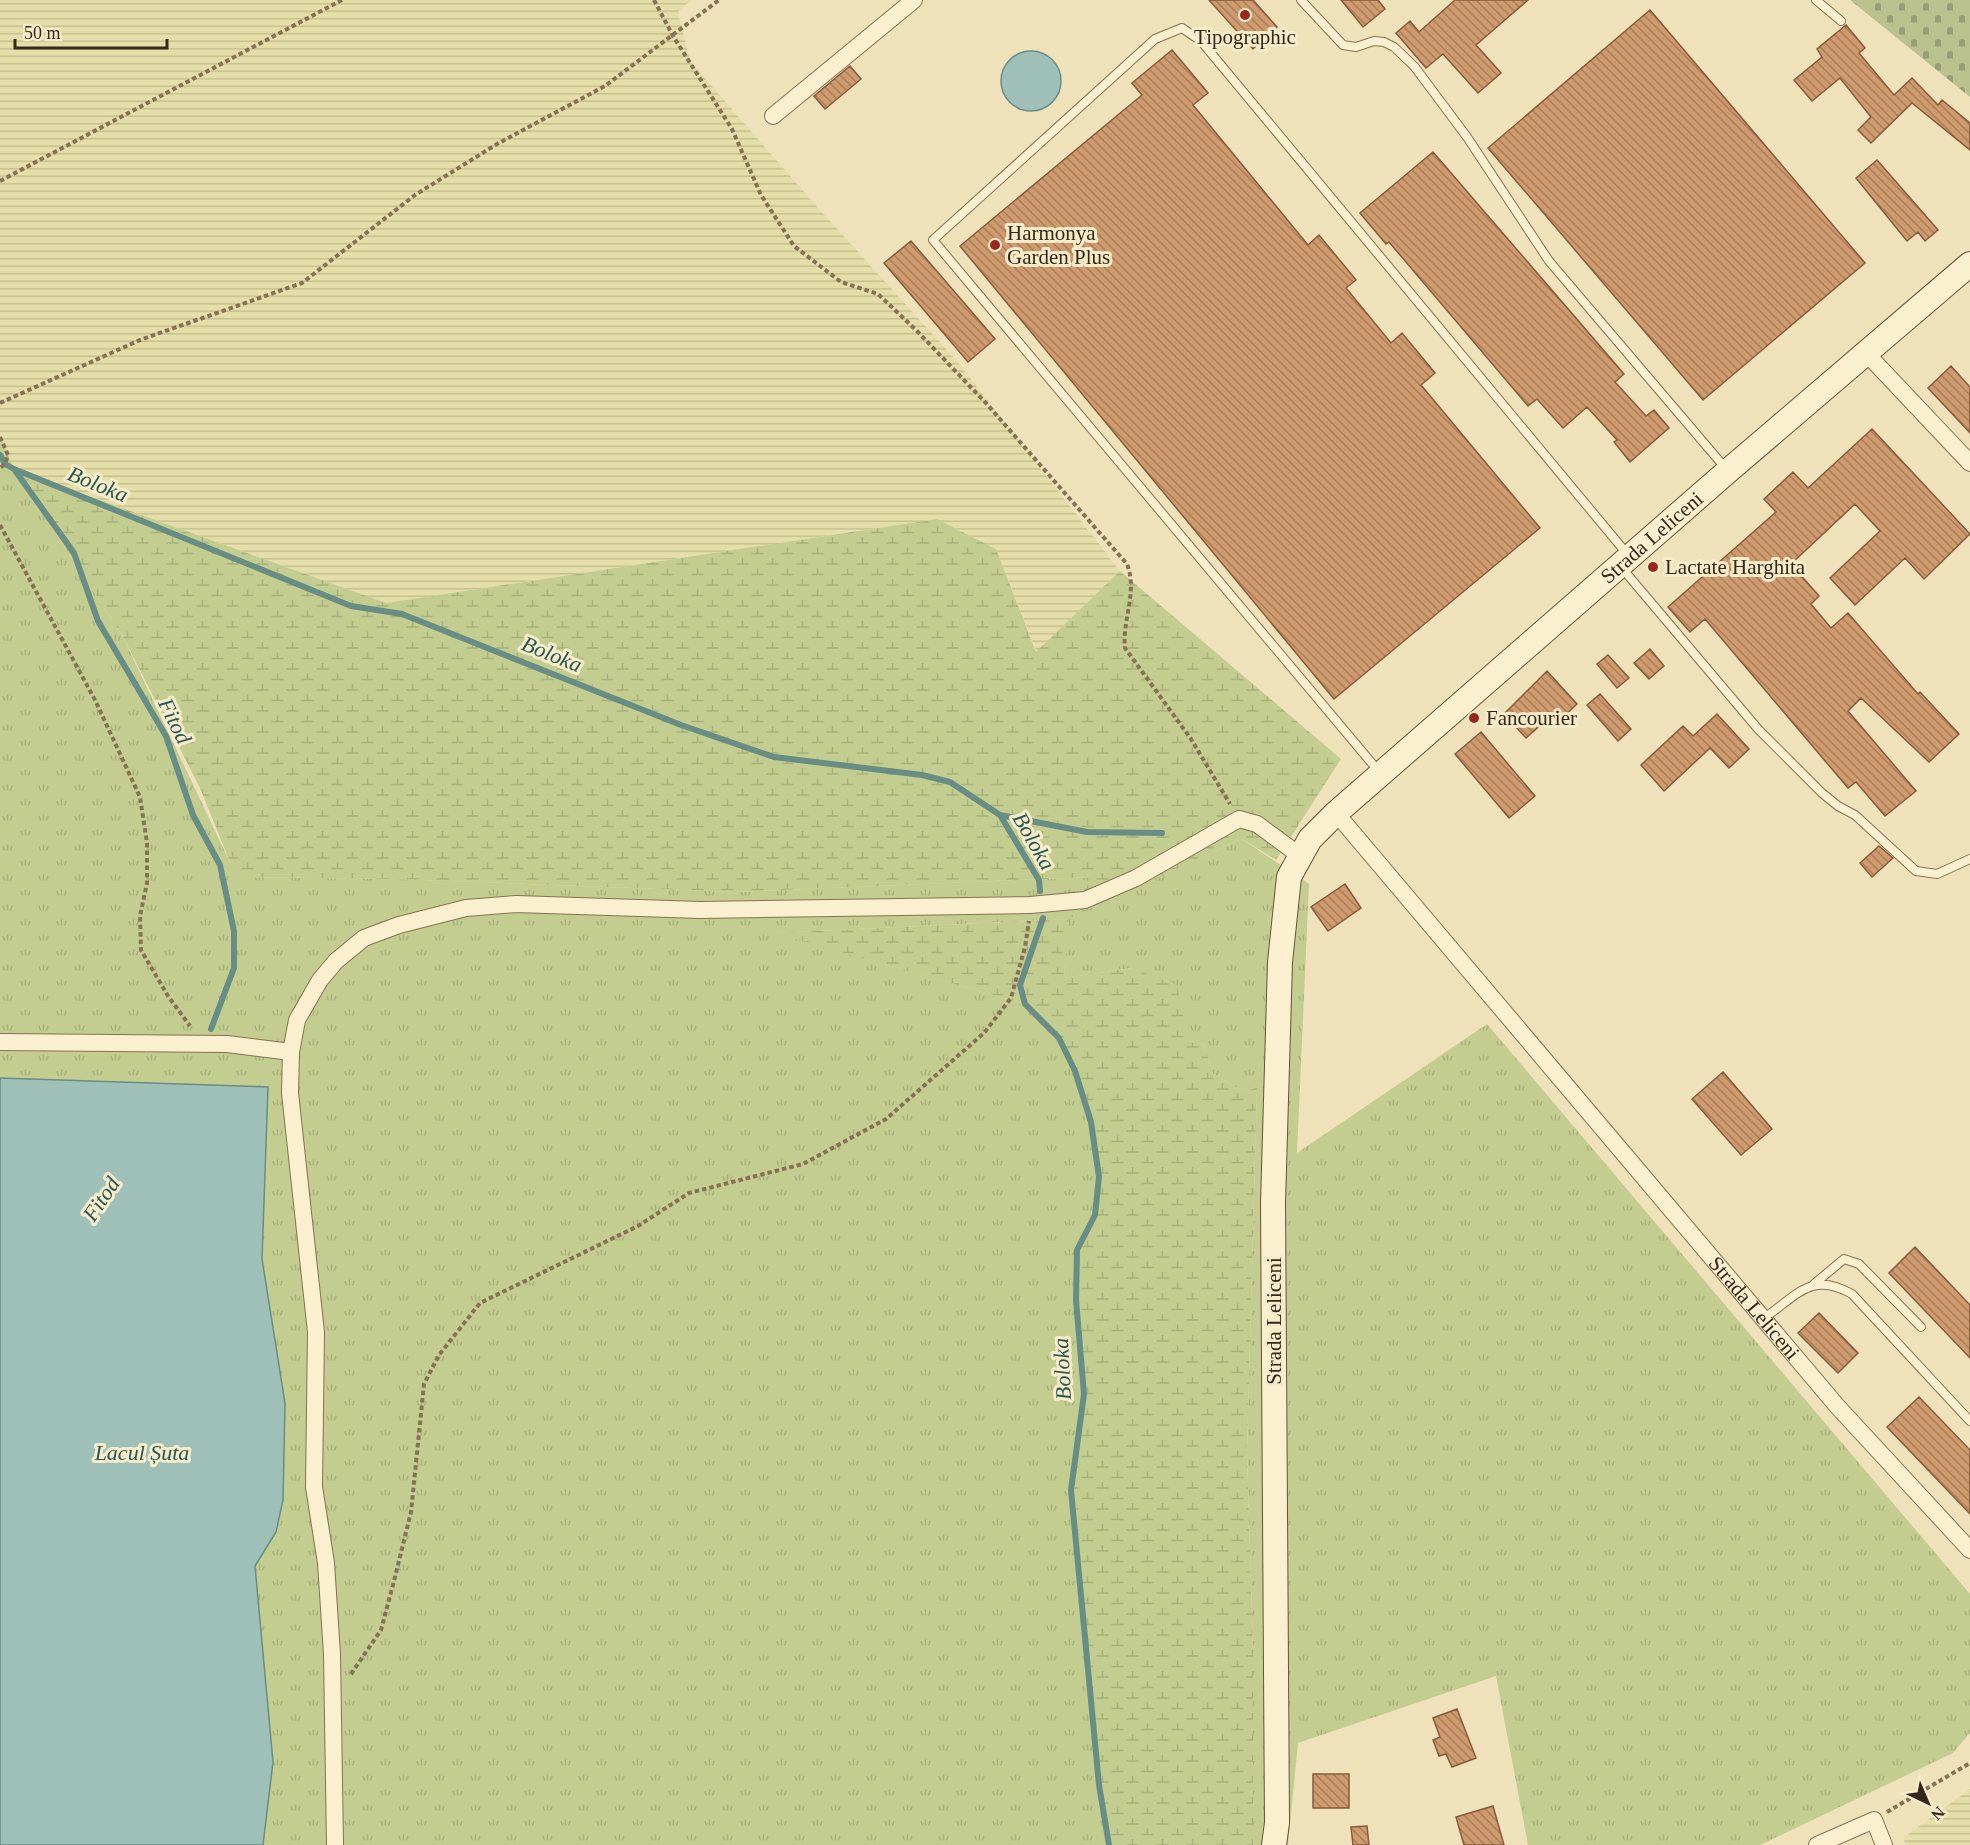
<svg xmlns="http://www.w3.org/2000/svg" width="1970" height="1845" font-family="Georgia,serif">
<defs>
<pattern id="farmland-rules" width="6" height="5" patternUnits="userSpaceOnUse" patternTransform="scale(1.5)"><rect width="6" height="5" fill="#e5dea8"/><path d="M0 2.5h6" fill="none" stroke="#c5be90"/></pattern>
<pattern id="grass-tufts" width="24" height="20" patternUnits="userSpaceOnUse" patternTransform="scale(1.5)"><rect width="24" height="20" fill="#c3cd8f"/><path d="M3 7l-1-3M5 7V3M7 7l1-3M15 17l-1-3M17 17v-4M19 17l1-3" fill="none" stroke="#a8b07b"/></pattern>
<pattern id="wetland-marsh" width="20" height="14" patternUnits="userSpaceOnUse" patternTransform="scale(1.5)"><rect width="20" height="14" fill="#c3cd8f"/><path d="M1 5h8M5 5V1M11 12h8M15 12V8" fill="none" stroke="#a8b07b"/></pattern>
<pattern id="cemetery-stones" width="16" height="16" patternUnits="userSpaceOnUse" patternTransform="scale(1.5)"><rect width="16" height="16" fill="#b9c18f"/><path d="M2 7V4a2 2 0 0 1 4 0v3zM10 15v-3a2 2 0 0 1 4 0v3z" fill="#979d74"/></pattern>
<pattern id="building-back-hatch" width="6" height="6" patternUnits="userSpaceOnUse" patternTransform="scale(1.5)"><rect width="6" height="6" fill="#cf9b6e"/><path d="M-1 5l2 2M0 0l6 6M5-1l2 2" fill="none" stroke="#a97e5a"/></pattern>
</defs>
<rect width="100%" height="100%" fill="#efe2bb"/>
<path fill="url(#farmland-rules)" d="M 0,0 L 691,0 L 678,12 L 690,61 L 811,200 L 957,361 L 1120,571 L 1037,653 L 996,549 L 937,519 L 386,603 L 14,469 L 0,435 Z
M 1970,1789 L 1970,1845 L 1906,1845 L 1903,1838 Z"/>
<path fill="url(#grass-tufts)" d="M 0,435 L 14,469 L 123,637 L 237,877 L 396,879 L 735,892 L 1092,877 L 1069,918 L 1242,839 L 1309,884 L 1297,1153 L 1487,1024 L 1970,1594 L 1970,1733 L 1953,1753 L 1760,1845 L 1528,1845 L 1496,1676 L 1298,1743 L 1288,1845 L 1253,1845 L 1253,1649 L 1247,1450 L 1257,1087 L 1244,1092 L 1213,1074 L 1204,1045 L 1188,1041 L 1132,968 L 1064,978 L 1067,919 L 776,933 L 1025,1004 L 1059,1038 L 1075,1071 L 1091,1122 L 1099,1177 L 1095,1215 L 1077,1250 L 1076,1300 L 1084,1394 L 1071,1490 L 1099,1785 L 1110,1845 L 0,1845 Z"/>
<path fill="url(#wetland-marsh)" d="M 14,469 L 386,603 L 937,519 L 996,549 L 1036,652 L 1120,571 L 1341,759 L 1276,860 L 1242,839 L 1068,919 L 1064,978 L 1132,968 L 1177,985 L 1188,1041 L 1204,1045 L 1213,1074 L 1244,1092 L 1257,1087 L 1247,1450 L 1253,1649 L 1253,1845 L 1110,1845 L 1099,1785 L 1071,1490 L 1084,1394 L 1076,1300 L 1077,1250 L 1095,1215 L 1099,1177 L 1091,1122 L 1075,1071 L 1059,1038 L 1025,1004 L 774,933 L 1067,919 L 1092,877 L 735,892 L 396,879 L 236,877 L 200,788 L 123,637 Z"/>
<path fill="url(#cemetery-stones)" d="M 1850,0 L 1970,0 L 1970,97 Z"/>
<path fill="#9fc0b8" stroke="#678d85" stroke-width="1.5" d="M1001 81a30 30 0 1 1 60 0a30 30 0 1 1-60 0Z
M 0,1078 L 268,1087 L 262,1259 L 285,1403 L 283,1500 L 276,1532 L 255,1566 L 273,1762 L 263,1845 L 0,1845 Z"/>
<g fill="none" stroke-linecap="round" stroke-linejoin="round">
<path stroke="#678d85" stroke-width="6" d="M 0,455 L 5,464 L 14,469 L 74,553 L 98,621 L 166,736 L 193,815 L 220,865 L 234,931 L 234,968 L 211,1029
M 14,469 L 351,606 L 402,614 L 681,725 L 774,757 L 922,775 L 950,782 L 1000,815 L 1039,880 L 1040,891
M 1000,815 L 1087,832 L 1162,833
M 1043,918 L 1020,985 L 1025,1004 L 1059,1038 L 1075,1071 L 1091,1122 L 1099,1177 L 1095,1215 L 1077,1250 L 1076,1300 L 1084,1394 L 1071,1490 L 1099,1785 L 1109,1845"/>
</g>
<path fill="url(#building-back-hatch)" stroke="#875b39" stroke-width="1.5" d="M 1209,0 L 1253,0 L 1277,27 L 1253,49 Z
M 1341,0 L 1378,0 L 1385,9 L 1363,27 Z
M 1455,0 L 1528,0 L 1476,45 L 1501,73 L 1478,93 L 1443,54 L 1426,68 L 1396,33 L 1410,21 L 1419,32 Z
M 1650,10 L 1865,263 L 1703,400 L 1488,148 Z
M 1846,25 L 1865,48 L 1859,53 L 1894,95 L 1912,78 L 1938,105 L 1942,100 L 1970,123 L 1970,150 L 1912,103 L 1871,143 L 1858,130 L 1871,117 L 1840,78 L 1812,101 L 1794,80 L 1822,57 L 1817,49 Z
M 1172,50 L 1208,93 L 1193,105 L 1308,245 L 1319,235 L 1356,280 L 1346,288 L 1391,343 L 1402,333 L 1435,373 L 1421,385 L 1540,528 L 1334,699 L 960,246 L 1142,95 L 1132,83 Z
M 850,66 L 861,79 L 825,109 L 814,96 Z
M 1433,152 L 1624,374 L 1615,382 L 1646,416 L 1654,410 L 1669,428 L 1630,462 L 1614,442 L 1617,440 L 1587,407 L 1563,428 L 1537,399 L 1528,406 L 1389,242 L 1386,244 L 1360,213 Z
M 1877,160 L 1938,230 L 1925,241 L 1918,232 L 1907,241 L 1856,178 Z
M 911,241 L 995,339 L 968,362 L 884,263 Z
M 1951,366 L 1970,387 L 1970,433 L 1928,388 Z
M 1872,429 L 1970,534 L 1924,579 L 1905,558 L 1855,605 L 1830,578 L 1880,531 L 1855,504 L 1791,564 L 1819,596 L 1811,604 L 1831,628 L 1848,613 L 1918,694 L 1920,692 L 1959,734 L 1929,762 L 1861,698 L 1848,711 L 1916,791 L 1885,816 L 1856,782 L 1848,788 L 1705,619 L 1690,632 L 1668,607 L 1776,512 L 1764,499 L 1793,472 L 1808,488 Z
M 1650,649 L 1664,666 L 1649,679 L 1634,663 Z
M 1608,655 L 1629,678 L 1617,688 L 1597,664 Z
M 1547,671 L 1577,704 L 1558,722 L 1552,715 L 1526,738 L 1504,714 Z
M 1600,694 L 1631,729 L 1618,741 L 1587,705 Z
M 1717,714 L 1749,749 L 1729,768 L 1710,748 L 1664,791 L 1641,765 L 1683,726 L 1693,736 Z
M 1481,732 L 1535,796 L 1509,818 L 1455,754 Z
M 1879,846 L 1893,858 L 1872,877 L 1860,863 Z
M 1345,884 L 1361,908 L 1328,931 L 1311,907 Z
M 1723,1072 L 1772,1129 L 1741,1155 L 1692,1099 Z
M 1915,1247 L 1970,1305 L 1970,1358 L 1889,1273 Z
M 1819,1313 L 1858,1353 L 1838,1373 L 1798,1333 Z
M 1919,1397 L 1970,1450 L 1970,1514 L 1887,1427 Z
M 1457,1709 L 1476,1758 L 1452,1767 L 1446,1754 L 1439,1756 L 1433,1740 L 1440,1737 L 1433,1718 Z
M 1313,1774 L 1349,1774 L 1349,1808 L 1313,1808 Z
M 1493,1806 L 1504,1845 L 1464,1845 L 1456,1817 Z
M 1367,1826 L 1369,1845 L 1353,1845 L 1351,1827 Z"/>
<g fill="none" stroke-linecap="round" stroke-linejoin="round">
<defs>
<path id="lane" d="M 1301,0 L 1343,45 L 1356,47 L 1374,41 L 1384,42 L 1394,47 L 1414,66 L 1467,137 L 1549,261 L 1727,470
M 1816,0 L 1841,21
M 1621,567 L 1758,729 L 1822,793 L 1838,806 L 1855,815 L 1916,871 L 1937,874 L 1970,859
M 1380,773 L 933,240 L 1155,39 L 1182,28 L 1201,41 L 1628,555
M 1814,1284 L 1844,1259 L 1859,1264 L 1921,1327
M 1764,1318 C 1798,1295 1811,1271 1852,1294 L 1970,1421"/>
<g id="street">
<path d="M 773,116 L 914,0"/>
<path d="M 1867,354 L 1970,463"/>
<path id="s1" d="M 1336,813 L 1837,1406 L 1970,1550"/>
<path d="M 0,1042 L 227,1044 L 291,1052"/>
<path d="M 335,1845 L 332,1654 L 326,1563 L 314,1487 L 316,1332 L 290,1093 L 291,1052 L 297,1020 L 320,980 L 336,961 L 364,938 L 399,925 L 466,908 L 516,904 L 700,910 L 902,907 L 1030,905 L 1085,900 L 1136,878 L 1239,819 L 1257,824 L 1299,855"/>
<path d="M 1817,1845 L 1874,1820 L 1884,1845"/>
</g>
<g id="secondary">
<path id="s2" d="M 1274,1845 L 1277,1823 L 1273,1203 L 1280,962 L 1289,877 L 1310,839 L 1336,813 L 1728,471 L 1970,264"/>
</g>
</defs>
<use href="#lane" stroke="#877154" stroke-width="10"/>
<use href="#street" stroke="#877154" stroke-width="18"/>
<use href="#secondary" stroke="#685238" stroke-width="26"/>
<path stroke="#877154" stroke-width="4" stroke-dasharray="4.5 3" stroke-linecap="butt" d="M 654,0 L 673,36 L 732,129 L 761,195 L 794,246 L 841,282 L 878,294 L 917,331 L 985,402 L 1127,564 C 1138,593 1122,619 1125,648 L 1191,739 L 1230,804
M 0,181 L 342,0
M 0,403 L 140,340 L 302,283 L 415,195 L 497,144 L 605,86 L 719,0
M 0,437 L 8,455 L 5,464 L 0,468
M 0,525 L 95,700 L 140,797 L 147,843 L 147,883 L 140,916 L 141,950 L 168,996 L 190,1026
M 351,1674 L 381,1630 L 394,1581 L 411,1512 L 424,1384 L 439,1355 L 480,1303 L 638,1226 L 689,1193 L 803,1164 L 886,1119 L 984,1033 L 1011,998 L 1025,947 L 1029,921
M 1887,1812 L 1970,1763"/>
<use href="#lane" stroke="#faefce" stroke-width="8"/>
<use href="#street" stroke="#faefce" stroke-width="16"/>
<use href="#secondary" stroke="#faefce" stroke-width="24"/>
</g>
<g fill="#982722" stroke="#f6ecca" stroke-width="2">
<circle cx="1245" cy="15" r="6"/>
<circle cx="995" cy="245" r="6"/>
<circle cx="1653" cy="567" r="6"/>
<circle cx="1474" cy="718" r="6"/>
</g>
<g text-anchor="middle" dominant-baseline="central" stroke-width="6" stroke-linejoin="round" paint-order="stroke">
<g font-size="21" fill="#35281a" stroke="#f6ecca" text-anchor="start">
<text x="1245" y="37" text-anchor="middle">Tipographic</text>
<text x="1007" y="233">Harmonya<tspan x="1007" dy="24">Garden Plus</tspan></text>
<text x="1665" y="567">Lactate Harghita</text>
<text x="1486" y="718">Fancourier</text>
</g>
<g font-size="21" fill="#35281a" stroke="#f6ecca">
<text stroke="none"><textPath href="#s2" startOffset="1468">Strada Leliceni</textPath></text>
<text stroke="none"><textPath href="#s1" startOffset="648">Strada Leliceni</textPath></text>
<text transform="translate(1274 1321) rotate(-90)">Strada Leliceni</text>
</g>
<g font-size="22" font-style="italic" fill="#285655" stroke="#f6ecca">
<text transform="translate(98 484) rotate(22)">Boloka</text>
<text transform="translate(552 654) rotate(22)">Boloka</text>
<text transform="translate(175 721) rotate(64)">Fitod</text>
<text transform="translate(1034 841) rotate(60)">Boloka</text>
<text transform="translate(101 1199) rotate(-56)">Fitod</text>
<text transform="translate(1062 1369) rotate(-93)">Boloka</text>
<text x="142" y="1452">Lacul Șuta</text>
</g>
</g>
<g transform="translate(1928 1803) rotate(136)" stroke="#f6ecca" stroke-width="4.5" paint-order="stroke">
<path d="M0-4.5L10 22L0 15L-10 22Z" fill="#35281a"/>
<text y="-9" font-size="16" font-weight="bold" text-anchor="middle" fill="#35281a">N</text>
</g>
<path d="M15 39v9h152v-9" fill="none" stroke="#35281a" stroke-width="3"/>
<text x="24" y="39" font-size="18" fill="#35281a" stroke="#f6ecca" stroke-width="4.5" paint-order="stroke">50 m</text>
</svg>
